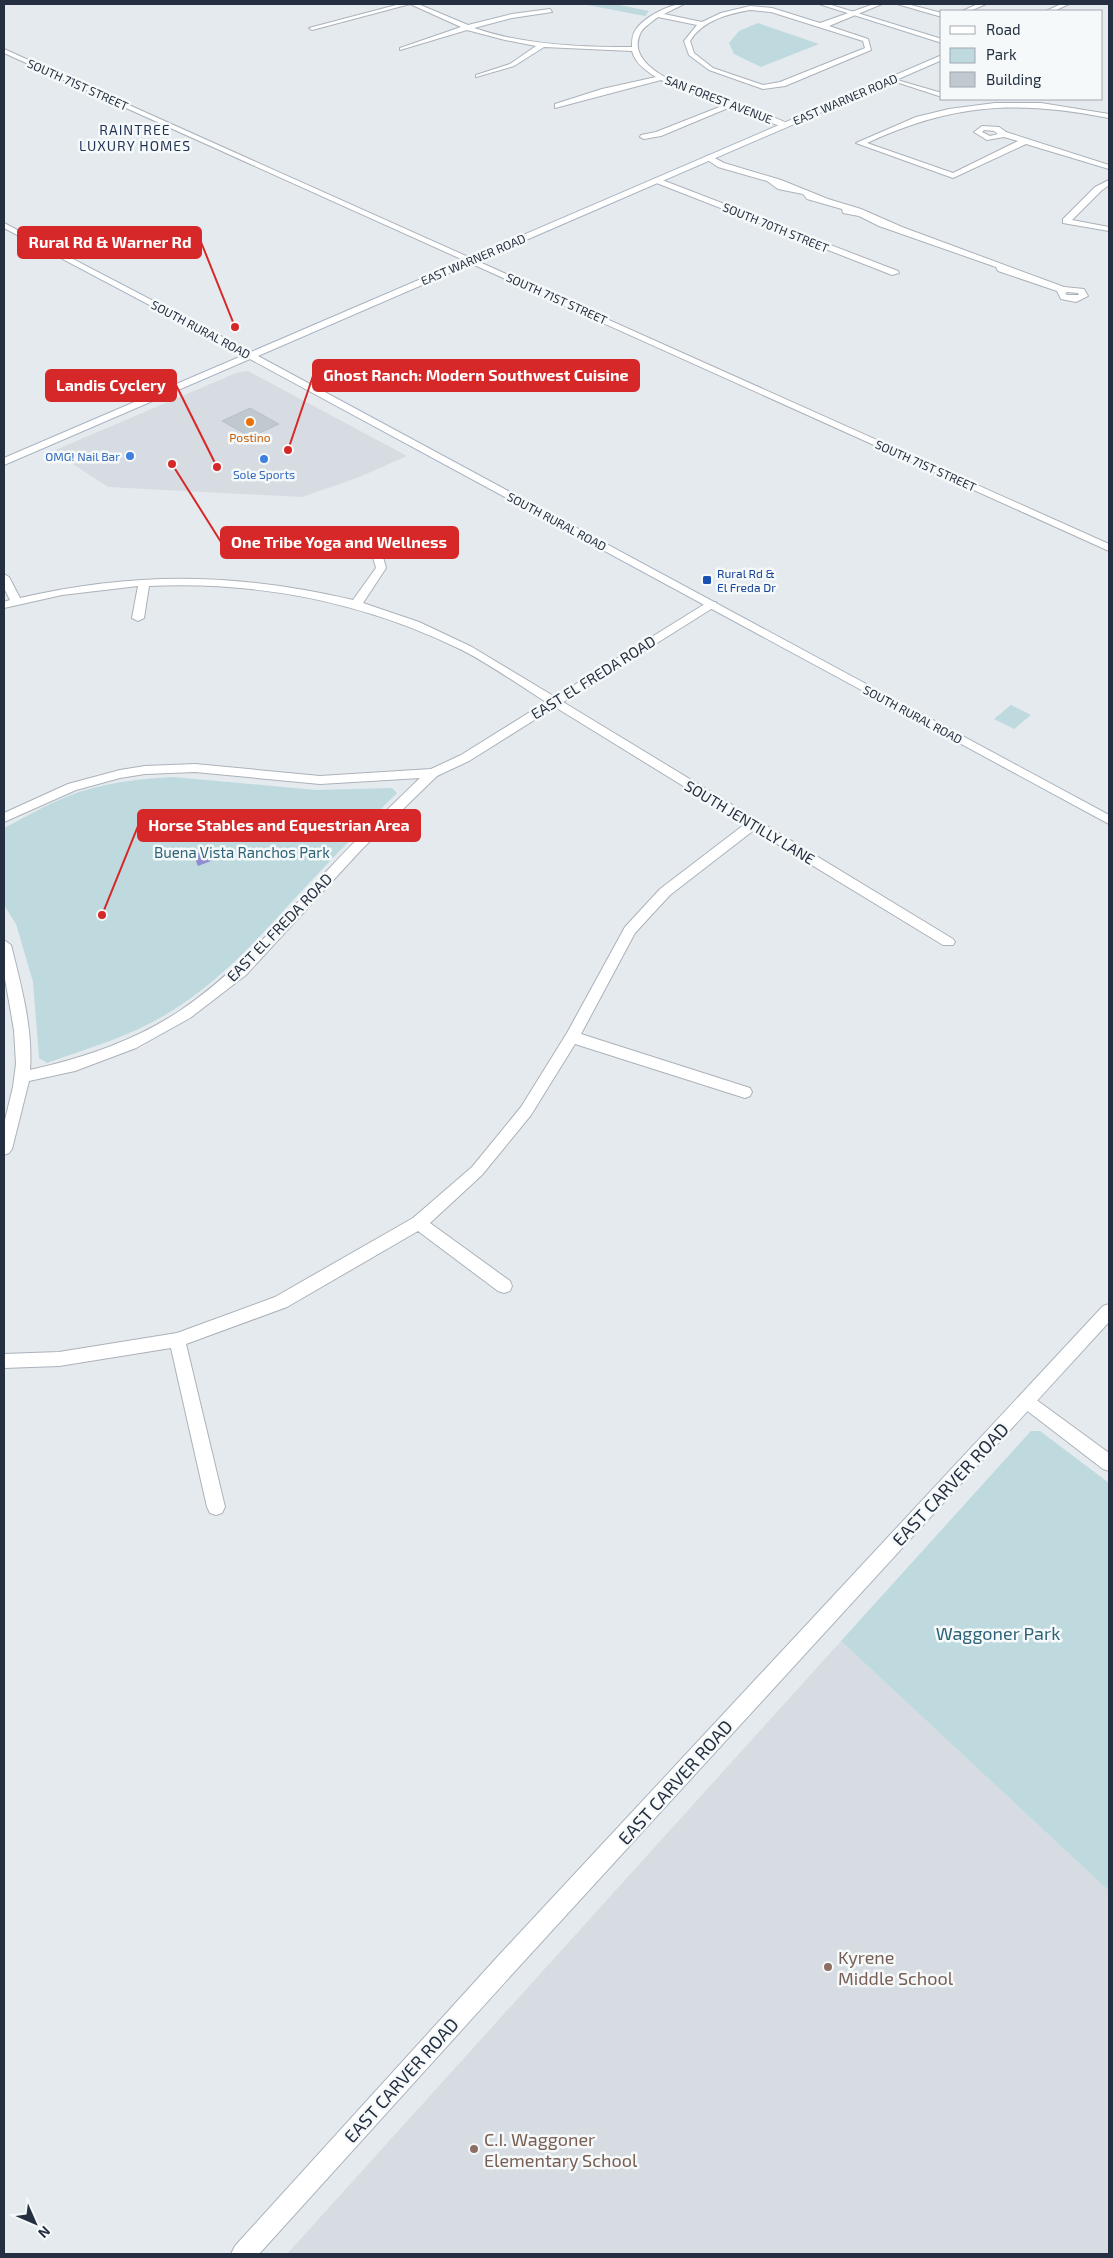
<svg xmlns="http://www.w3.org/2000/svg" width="1113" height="2258" font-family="'Exo 2',sans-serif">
<rect width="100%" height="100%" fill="#e5eaee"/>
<path fill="#d6dce2" d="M 248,371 L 407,456 L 357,478 L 302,497 L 108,487 L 53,451 L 236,373 Z
M 841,1641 L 1109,1891 L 1109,2254 L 287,2254 Z"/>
<path fill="#bedadf" d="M 582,4 L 622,4 L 620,5 L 649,11 L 645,16 Z
M 758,23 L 819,44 L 761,67 L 734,54 L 729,43 L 739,31 Z
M 1011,705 L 1031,715 L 1014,729 L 994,719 Z
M 173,777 L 316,790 L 392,788 L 397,793 C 362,827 329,862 296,897 C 257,940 220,981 170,1012 C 133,1036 88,1048 47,1063 L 39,1058 L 33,982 L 16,924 L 4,905 L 4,828 C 22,819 40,808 59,800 C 94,784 134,779 173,777 Z
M 1031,1431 L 1040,1431 L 1109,1483 L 1109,1891 L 841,1641 Z"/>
<path fill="#908dd3" d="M 226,848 L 229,854 L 198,866 L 193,854 Z"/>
<path fill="#c0c9cf" stroke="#b7c0c8" d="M 250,408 L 279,424 L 251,437 L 222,421 Z"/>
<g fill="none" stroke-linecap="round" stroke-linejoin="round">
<defs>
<path id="street" d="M 400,4 L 418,4 L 468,25 L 512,14 L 550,9 L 552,12 L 512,18 L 474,28 C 524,45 579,47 632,47 C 632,42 632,35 635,31 C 642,18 671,3 684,4 L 664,14 L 702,22 L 721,13 L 750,6 L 772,8 L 820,23 L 874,4 L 882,4 L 829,26 L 868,39 L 871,50 L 785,86 L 763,89 L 709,70 L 689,55 L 684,41 L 697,25 L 658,17 C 653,21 644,27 641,32 C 613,84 767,108 790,125 L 783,127 L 728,108 L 661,136 L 644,139 L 640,137 L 641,135 L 656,132 L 722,106 L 661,80 L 555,108 L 555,104 L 602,89 L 656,77 C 646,71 635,63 632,51 L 544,47 L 514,66 L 476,77 L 476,75 L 510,64 L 536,46 L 505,40 L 467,30 L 400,50 L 400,48 L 461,27 L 410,4 L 312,30 L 309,28 ZM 750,10 L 771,12 L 863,41 L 865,48 L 780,82 L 763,85 L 713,68 L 694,53 L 690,41 C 703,20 728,14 750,10 Z
M 897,4 L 907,4 L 942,13 L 942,17 Z
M 978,4 L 986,4 L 970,11 L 962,11 Z
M 4,49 L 1109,544 L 1109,551 L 4,53 Z
M 890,78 L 942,93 L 942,97 L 890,80 Z
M 995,103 L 1041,103 L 1109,114 L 1109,118 C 1017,100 953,103 867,143 L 953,173 L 1018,141 L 1004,137 L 987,140 L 974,132 L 982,126 L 999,127 L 1006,132 L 1109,165 L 1109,169 L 1026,144 L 953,178 L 856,143 L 916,117 L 949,109 ZM 984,130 L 994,131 L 998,134 L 990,136 L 982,132 Z
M 709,155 L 724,163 L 781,180 L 828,199 L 861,209 L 902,227 L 1064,287 L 1084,289 L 1088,296 L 1076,302 L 1061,299 L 1057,291 L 998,271 L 996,267 L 879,226 L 859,216 L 843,213 L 842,209 L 807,199 L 803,194 L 778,189 L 767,181 L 718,167 L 706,159 L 705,157 ZM 1068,292 L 1078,293 L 1079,295 L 1067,295 L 1065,293 Z
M 657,178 L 898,271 L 899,273 L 892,275 L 654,182 L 653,180 Z
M 1109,180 L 1109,185 L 1101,191 L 1072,220 L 1109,227 L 1109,231 L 1063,223 L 1063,219 L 1095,187 Z
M 378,554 L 383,557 L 386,568 L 363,603 L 419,622 L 472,647 L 555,697 L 708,602 L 716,602 L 716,606 L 563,702 L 953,939 L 955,942 L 953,945 L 943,945 L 754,830 L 670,895 L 635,933 L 581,1034 L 750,1088 L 752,1092 L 750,1096 L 745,1098 L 575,1044 L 531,1115 L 482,1175 L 430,1223 L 510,1281 L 512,1286 L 510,1291 L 504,1293 L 498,1291 L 418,1231 L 287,1307 L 186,1344 L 225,1507 L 222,1513 L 216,1515 L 210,1513 L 207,1507 L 171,1348 L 59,1366 L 4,1368 L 4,1354 L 59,1352 L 177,1333 L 275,1297 L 413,1218 L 472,1167 L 521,1107 L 567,1033 L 625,927 L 660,889 L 745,824 L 555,707 L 469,761 L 437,776 L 362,849 L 246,975 L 190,1018 L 136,1048 L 75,1071 L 29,1081 L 12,1149 L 9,1153 L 4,1155 L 4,1124 L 13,1087 L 16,1064 L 14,1030 L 4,973 L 4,940 L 11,945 C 21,985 33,1028 30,1070 C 83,1058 135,1041 181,1010 C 237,972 280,921 326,872 C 356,839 388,809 420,778 L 320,784 L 195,772 L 145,774 L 120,778 L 76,790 L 4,822 L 4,813 L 68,784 L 120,770 L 145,766 L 195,764 L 320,776 L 431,769 L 461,755 L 546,702 C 519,685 491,665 462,650 C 364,602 258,581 149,586 L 144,618 L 138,621 L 132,618 L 138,586 L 62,595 L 4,608 L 4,602 L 10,600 L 4,588 L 4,574 L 9,577 L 20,598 C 137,571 237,573 353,600 L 376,568 L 373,557 Z
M 1027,1393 L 1109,1453 L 1109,1471 L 1103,1469 L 1021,1406 L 1018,1401 L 1021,1396 Z"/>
<path id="secondary" d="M 819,4 L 828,4 L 942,39 L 942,43 Z
M 1061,4 L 1069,4 L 1054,11 L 1046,11 Z
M 942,55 L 942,60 L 258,356 L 1109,815 L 1109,824 L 250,359 L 4,465 L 4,458 L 244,355 L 4,228 L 4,223 L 251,352 Z
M 1109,1304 L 1109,1322 L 516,1970 L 259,2254 L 231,2254 L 235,2246 L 500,1954 L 1103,1306 Z"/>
</defs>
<use href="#street" stroke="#abb2ba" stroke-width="2"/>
<use href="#secondary" stroke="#a9b4c0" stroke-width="2"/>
<use href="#street" fill="#fff" fill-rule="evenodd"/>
<use href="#secondary" fill="#fff" fill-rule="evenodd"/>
</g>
<circle fill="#e8710a" stroke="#f6f9fa" stroke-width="2" cx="250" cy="422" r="5"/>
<g fill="#3f7fe0" stroke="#f6f9fa" stroke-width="2">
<circle cx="130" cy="456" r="5"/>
<circle cx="264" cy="459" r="5"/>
</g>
<rect fill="#1a4fb4" stroke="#f6f9fa" stroke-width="2" x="702" y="575" width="10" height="10" rx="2.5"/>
<g fill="#8d6e63" stroke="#f6f9fa" stroke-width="2">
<circle cx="828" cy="1967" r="5"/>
<circle cx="474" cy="2149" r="5"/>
</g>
<g text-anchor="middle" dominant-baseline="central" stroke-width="5" stroke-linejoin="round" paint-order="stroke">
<g font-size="12" fill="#242f41" stroke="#f6f9fa">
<text transform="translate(78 84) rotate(24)">SOUTH 71ST STREET</text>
<text transform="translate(719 99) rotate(21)">SAN FOREST AVENUE</text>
<text transform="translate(845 99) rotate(-23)">EAST WARNER ROAD</text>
<text transform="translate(776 227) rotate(22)">SOUTH 70TH STREET</text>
<text transform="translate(473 259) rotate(-23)">EAST WARNER ROAD</text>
<text transform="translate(557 298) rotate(24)">SOUTH 71ST STREET</text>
<text transform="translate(201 329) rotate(28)">SOUTH RURAL ROAD</text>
<text transform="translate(926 465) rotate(24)">SOUTH 71ST STREET</text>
<text transform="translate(557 521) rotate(28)">SOUTH RURAL ROAD</text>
<text transform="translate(913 714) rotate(28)">SOUTH RURAL ROAD</text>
</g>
<g font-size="12" fill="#c56008" stroke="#f6f9fa">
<text x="250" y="437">Postino</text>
</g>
<g font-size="12" fill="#366cbe" stroke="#f6f9fa" text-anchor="end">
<text x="120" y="456">OMG! Nail Bar</text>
<text x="264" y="474" text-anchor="middle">Sole Sports</text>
</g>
<g font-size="12" fill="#164399" stroke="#f6f9fa" text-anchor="start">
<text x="717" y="573">Rural Rd &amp;<tspan x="717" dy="14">El Freda Dr</tspan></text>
</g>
<g font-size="14" letter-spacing="1" fill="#1f3253" stroke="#f6f9fa">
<text x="135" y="129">RAINTREE<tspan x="135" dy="16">LUXURY HOMES</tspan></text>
</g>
<g font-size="15" fill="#242f41" stroke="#f6f9fa">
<text transform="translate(593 677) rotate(-32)">EAST EL FREDA ROAD</text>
<text transform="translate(750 822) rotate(31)">SOUTH JENTILLY LANE</text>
<text transform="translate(279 927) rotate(-46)">EAST EL FREDA ROAD</text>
</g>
<g font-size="15" fill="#2d6478" stroke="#f6f9fa">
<text x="242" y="852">Buena Vista Ranchos Park</text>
</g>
<g font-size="18" fill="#242f41" stroke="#f6f9fa">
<text transform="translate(950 1484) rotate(-47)">EAST CARVER ROAD</text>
<text transform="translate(675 1782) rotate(-48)">EAST CARVER ROAD</text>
<text transform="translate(401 2080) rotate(-48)">EAST CARVER ROAD</text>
</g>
<g font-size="18" fill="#2d6478" stroke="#f6f9fa">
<text x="998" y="1633">Waggoner Park</text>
</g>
<g font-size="18" fill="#785e54" stroke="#f6f9fa" text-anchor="start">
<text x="838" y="1957">Kyrene<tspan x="838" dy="21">Middle School</tspan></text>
<text x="484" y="2139">C.I. Waggoner<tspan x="484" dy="21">Elementary School</tspan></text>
</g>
</g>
<path fill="none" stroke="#d62828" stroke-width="2" d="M235 327L201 242M288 450L313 376M217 467L176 385M172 464L221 542M102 915L138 826"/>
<g fill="#d62828" stroke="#f6f9fa" stroke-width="2">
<circle cx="235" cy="327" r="5"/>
<circle cx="288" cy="450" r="5"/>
<circle cx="217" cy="467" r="5"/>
<circle cx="172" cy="464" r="5"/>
<circle cx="102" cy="915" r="5"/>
</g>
<g fill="#d62828" stroke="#d62828" stroke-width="2">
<rect x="18" y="227" width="183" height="31" rx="5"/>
<rect x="313" y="360" width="326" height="31" rx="5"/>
<rect x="46" y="370" width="130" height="31" rx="5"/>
<rect x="221" y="527" width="237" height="31" rx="5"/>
<rect x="138" y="810" width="282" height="31" rx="5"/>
</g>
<g font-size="16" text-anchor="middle" font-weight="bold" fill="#fff">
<text x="110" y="248">Rural Rd &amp; Warner Rd</text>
<text x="476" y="381">Ghost Ranch: Modern Southwest Cuisine</text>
<text x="111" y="391">Landis Cyclery</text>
<text x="339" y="548">One Tribe Yoga and Wellness</text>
<text x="279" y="831">Horse Stables and Equestrian Area</text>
</g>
<rect width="1113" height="2258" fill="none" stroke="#242f41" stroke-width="10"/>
<rect x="940" y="10" width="162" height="90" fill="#f6f9fa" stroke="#a2a8b0"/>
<rect x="950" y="26" width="25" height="8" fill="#ffffff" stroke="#a2a8b0"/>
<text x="986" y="35" font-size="15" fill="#242f41">Road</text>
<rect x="950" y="48" width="25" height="15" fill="#bedadf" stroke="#a2a8b0"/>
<text x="986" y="60" font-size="15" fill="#242f41">Park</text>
<rect x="950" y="72" width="25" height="15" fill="#c0c9cf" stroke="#a2a8b0"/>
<text x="986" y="85" font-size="15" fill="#242f41">Building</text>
<g transform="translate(35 2223) rotate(135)" stroke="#f6f9fa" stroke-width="4" paint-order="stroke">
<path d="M0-4L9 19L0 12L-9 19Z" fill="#242f41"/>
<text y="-8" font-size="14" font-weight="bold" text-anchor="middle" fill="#242f41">N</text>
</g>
</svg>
